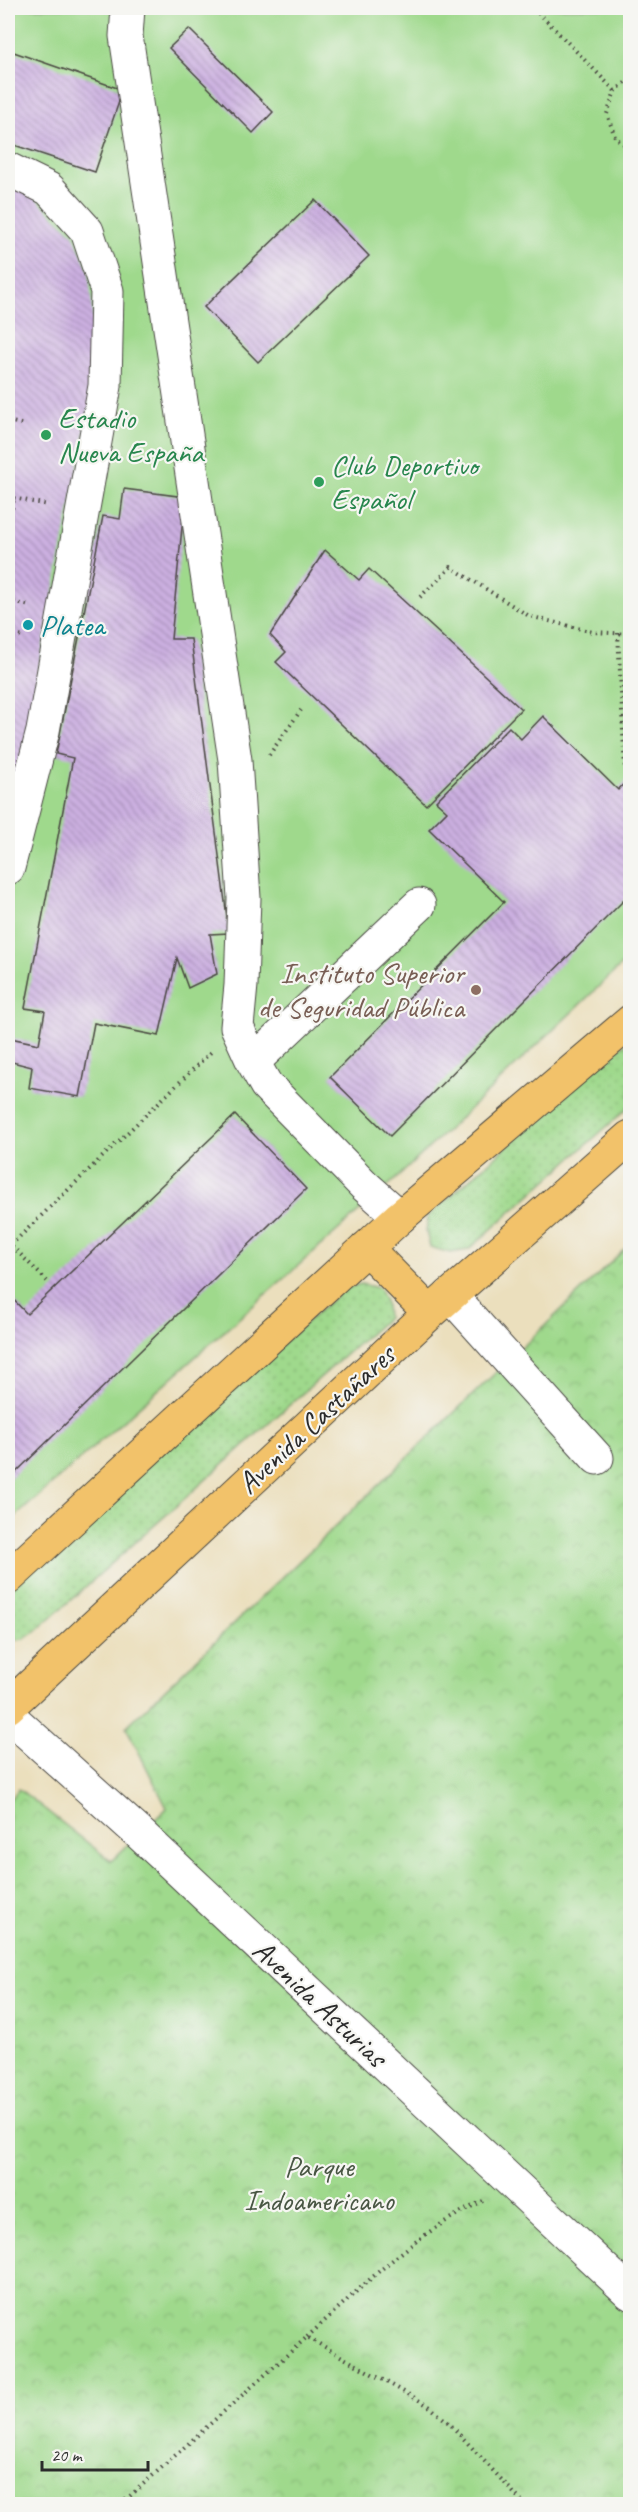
<svg xmlns="http://www.w3.org/2000/svg" width="638" height="2512" font-family="Caveat,sans-serif">
<defs>
<pattern id="grass-dots" width="8" height="8" patternUnits="userSpaceOnUse" patternTransform="scale(1.5)"><rect width="8" height="8" fill="#9fd98c"/><path d="M2 2h.1M6 6h.1" fill="none" stroke="#89ba79" stroke-width="1.8" stroke-linecap="round"/></pattern>
<pattern id="park-crowns" width="20" height="18" patternUnits="userSpaceOnUse" patternTransform="scale(1.5)"><rect width="20" height="18" fill="#9fd98c"/><path d="M2 6a3 3 0 1 1 6 0M12 15a3 3 0 1 1 6 0" fill="none" stroke="#89ba79"/></pattern>
<pattern id="building-back-hatch" width="6" height="6" patternUnits="userSpaceOnUse" patternTransform="scale(1.5)"><rect width="6" height="6" fill="#ccb0e1"/><path d="M-1 5l2 2M0 0l6 6M5-1l2 2" fill="none" stroke="#a68fb7"/></pattern>
</defs>
<rect width="100%" height="100%" fill="#f6f6f2"/>
<filter id="ink" filterUnits="userSpaceOnUse"><feTurbulence type="fractalNoise" baseFrequency=".0167" numOctaves="2"/><feDisplacementMap in="SourceGraphic" scale="12" xChannelSelector="R" yChannelSelector="G"/><feConvolveMatrix kernelMatrix="1 2 1 2 8 2 1 2 1" color-interpolation-filters="sRGB"/></filter>
<filter id="wash" filterUnits="userSpaceOnUse"><feTurbulence type="fractalNoise" baseFrequency=".008" numOctaves="4" result="noise"/><feDisplacementMap in="SourceGraphic" scale="24" xChannelSelector="R" yChannelSelector="G"/><feGaussianBlur stdDeviation="1.35" result="paint"/><feColorMatrix in="noise" values="0 0 0 0 0 0 0 0 0 0 0 0 0 0 0 0 0 1.4 0 .05"/><feComposite in="paint" operator="in"/></filter>
<g filter="url(#wash)">
<rect width="100%" height="100%" fill="#ebdfbd"/>
<path fill="url(#grass-dots)" stroke="#65825c" stroke-width="1.5" d="M 630,1041 L 630,1106 L 468,1250 L 450,1253 L 430,1247 L 426,1232 L 428,1216 L 619,1048 Z
M 361,1284 L 379,1288 L 386,1304 L 387,1318 L 36,1631 L 24,1639 L 8,1641 L 8,1589 L 345,1288 Z"/>
<path fill="url(#park-crowns)" stroke="#65825c" stroke-width="1.5" d="M 630,1244 L 630,2504 L 8,2504 L 8,1801 L 19,1789 L 111,1861 L 167,1808 L 126,1727 Z"/>
<path fill="#9fd98c" stroke="#65825c" stroke-width="1.5" d="M 8,8 L 630,8 L 630,957 L 398,1177 L 8,1523 Z"/>
<g id="blocks">
<path fill="url(#building-back-hatch)" d="M 189,29 L 273,112 L 253,133 L 169,48 Z
M 8,50 L 123,90 L 95,172 L 8,143 Z
M 8,182 L 25,189 L 73,233 L 89,271 L 97,368 L 23,751 L 8,803 Z
M 315,200 L 369,256 L 258,362 L 204,307 Z
M 124,489 L 185,497 L 171,639 L 191,639 L 229,933 L 210,934 L 217,974 L 188,988 L 177,958 L 159,1036 L 94,1023 L 80,1097 L 29,1088 L 32,1067 L 8,1061 L 8,1049 L 10,1038 L 39,1044 L 45,1011 L 25,1008 L 73,758 L 56,754 L 103,516 L 120,519 Z
M 325,550 L 359,580 L 369,569 L 521,709 L 426,805 L 276,662 L 286,652 L 270,635 Z
M 543,716 L 618,790 L 630,777 L 630,894 L 390,1136 L 330,1077 L 504,902 L 429,829 L 447,811 L 436,801 L 509,727 L 521,739 Z
M 235,1115 L 306,1189 L 8,1480 L 8,1294 L 27,1314 Z"/>
</g>
</g>
<g filter="url(#ink)">
<use href="#blocks" fill-opacity="0" stroke="#484641" stroke-width="1.5"/>
<g fill="none" stroke-linecap="round" stroke-linejoin="round">
<defs>
<path id="minor" d="M 128,8 L 126,36 L 235,760 L 244,898 L 241,985 L 237,1027 L 253,1062 L 266,1085 L 364,1185 L 400,1217
M 8,169 L 49,189 L 87,231 L 107,291 L 105,386 L 43,731 L 8,868
M 253,1062 L 419,905
M 450,1295 L 597,1458
M 8,1715 L 139,1833 L 630,2293"/>
<path id="major" d="M 366,1248 L 430,1313
M 8,1578 L 400,1217 L 630,1022
M 8,1707 L 430,1313 L 630,1137"/>
</defs>
<use href="#minor" stroke="#484641" stroke-width="35"/>
<use href="#major" stroke="#484641" stroke-width="35"/>
<path stroke="#484641" stroke-width="4" stroke-dasharray="1.5 4.5" stroke-linecap="butt" d="M 534,8 L 615,91
M 630,79 L 615,91 L 607,114 L 615,137 L 630,149
M 8,421 L 25,425
M 8,497 L 48,505
M 8,532 L 14,498
M 420,597 L 451,567 L 529,616 L 593,632 L 630,634
M 8,601 L 30,606
M 618,633 L 625,770
M 8,634 L 24,637
M 269,755 L 301,710
M 8,1242 L 47,1281
M 11,1245 L 211,1052
M 307,2337 C 362,2287 414,2233 483,2201
M 121,2504 L 307,2337 L 429,2406 L 450,2424 L 524,2504"/>
<use href="#minor" stroke="#fff" stroke-width="33"/>
<use href="#major" stroke="#f2c26a" stroke-width="33"/>
</g>
</g>
<g fill="#2e9e5b" stroke="#f6f6f2" stroke-width="2">
<circle cx="46" cy="435" r="6"/>
<circle cx="319" cy="482" r="6"/>
</g>
<circle fill="#0f9aa8" stroke="#f6f6f2" stroke-width="2" cx="28" cy="625" r="6"/>
<circle fill="#8d6e63" stroke="#f6f6f2" stroke-width="2" cx="476" cy="990" r="6"/>
<g text-anchor="middle" dominant-baseline="central" stroke-width="4.5" stroke-linejoin="round" paint-order="stroke">
<g font-size="30" fill="#27864d" stroke="#f6f6f2" text-anchor="start">
<text x="58" y="418">Estadio<tspan x="58" dy="34">Nueva España</tspan></text>
<text x="331" y="465">Club Deportivo<tspan x="331" dy="34">Español</tspan></text>
</g>
<g font-size="30" fill="#0d838f" stroke="#f6f6f2" text-anchor="start">
<text x="40" y="625">Platea</text>
</g>
<g font-size="30" fill="#785e54" stroke="#f6f6f2" text-anchor="end">
<text x="464" y="973">Instituto Superior<tspan x="464" dy="34">de Seguridad Pública</tspan></text>
</g>
<g font-size="30" fill="#2b2b2b" stroke="#f6f6f2">
<text transform="translate(316 1419) rotate(-43)">Avenida Castañares</text>
<text transform="translate(320 2003) rotate(43)">Avenida Asturias</text>
</g>
<g font-size="30" fill="#485643" stroke="#f6f6f2">
<text x="319" y="2166">Parque<tspan x="319" dy="34">Indoamericano</tspan></text>
</g>
</g>
<rect width="638" height="2512" fill="none" stroke="#f6f6f2" stroke-width="30"/>
<path d="M42 2461v9h106v-9" fill="none" stroke="#2b2b2b" stroke-width="3"/>
<text x="51" y="2461" font-size="18" fill="#2b2b2b" stroke="#f6f6f2" stroke-width="4.5" paint-order="stroke">20 m</text>
</svg>
